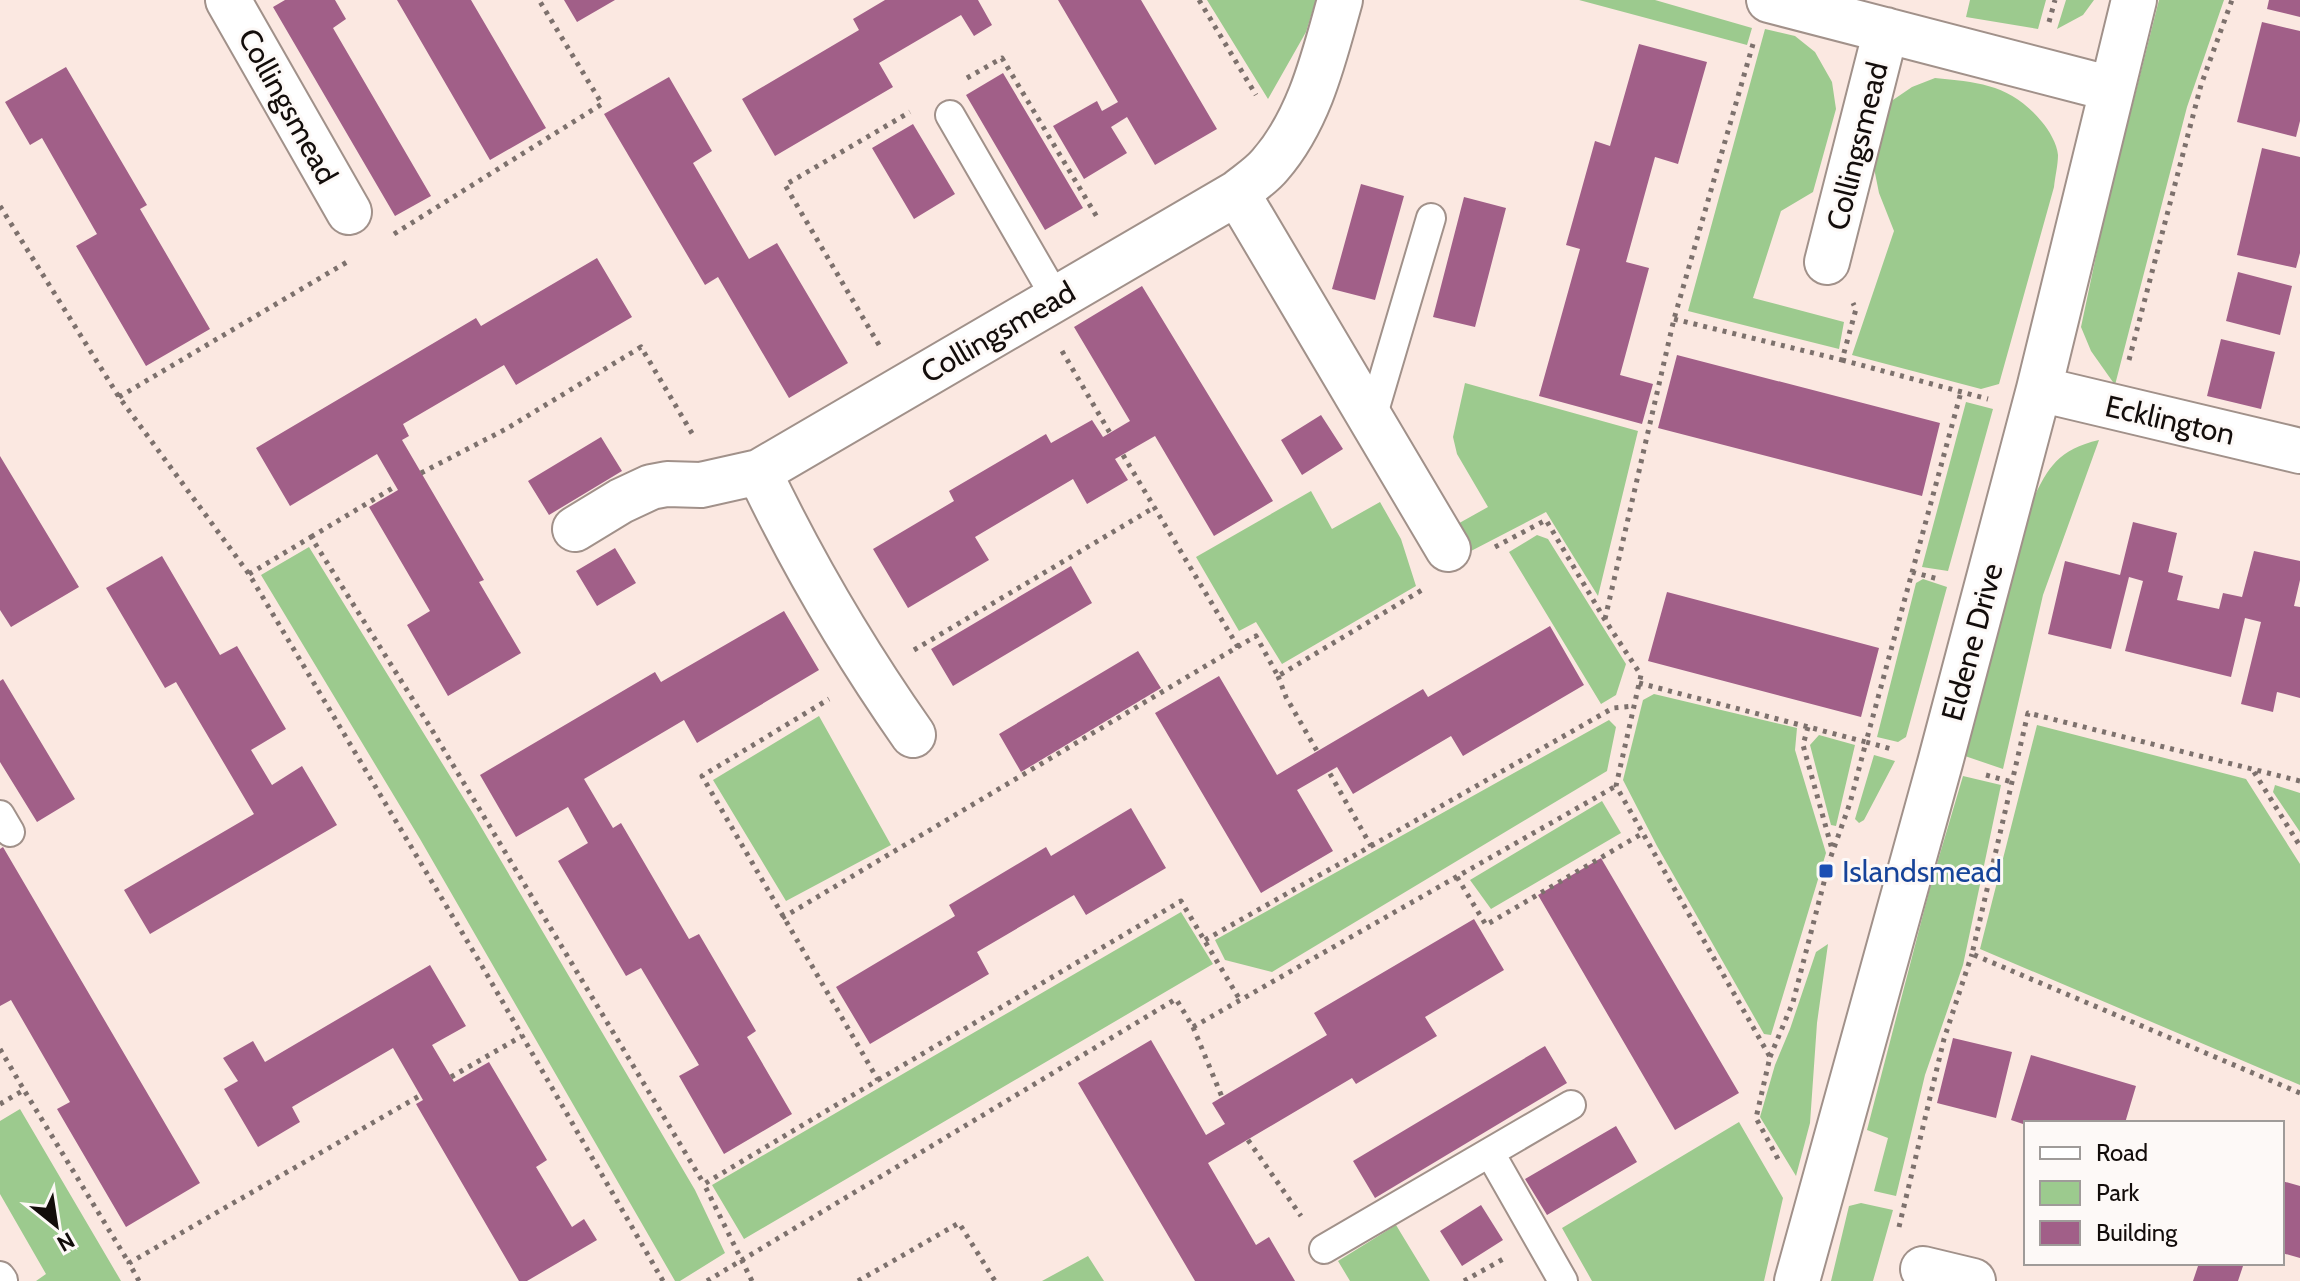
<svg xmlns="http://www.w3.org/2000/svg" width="2300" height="1281" font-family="Cabin,sans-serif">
<rect width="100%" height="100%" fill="#fbe8e1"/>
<path fill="#9cca8e" d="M 1207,0 L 1316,0 L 1306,32 L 1268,99 Z
M 1579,0 L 1655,0 L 1752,28 L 1747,45 Z
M 1970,0 L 2046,0 L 2038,29 L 1966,17 Z
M 2066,0 L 2094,0 L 2083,15 L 2057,29 Z
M 2159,0 L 2224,0 L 2187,107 L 2115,385 L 2091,351 L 2081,327 L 2104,218 Z
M 1765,29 L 1795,36 L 1815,52 L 1832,82 L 1836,109 L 1813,192 L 1781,211 L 1753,298 L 1844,322 L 1839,349 L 1688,311 Z
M 1935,78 C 1979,82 2012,85 2042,122 C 2049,130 2057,144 2058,155 C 2058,165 2055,177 2054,187 L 1999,384 L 1981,389 L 1852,355 L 1894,231 L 1879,193 L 1873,163 L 1878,133 L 1890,102 L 1912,87 Z
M 1465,383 L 1638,431 L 1598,596 L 1546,512 L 1471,551 L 1454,526 L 1488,507 L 1457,454 L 1453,437 Z
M 1966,402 L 1993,409 L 1948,571 L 1922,567 Z
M 2099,440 L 2043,595 L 2003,769 L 1962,755 L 2029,508 C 2047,469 2056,450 2099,440 Z
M 1311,491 L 1332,529 L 1380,502 L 1401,539 L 1416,586 L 1282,664 L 1256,622 L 1239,631 L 1196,557 Z
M 1537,535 L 1548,539 L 1626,664 L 1616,695 L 1601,704 L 1509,552 Z
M 309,547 L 474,815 L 695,1190 L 725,1253 L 680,1281 L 675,1281 L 420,839 L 261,575 Z
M 1923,579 L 1947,587 L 1906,737 L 1898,742 L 1877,737 L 1916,583 Z
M 1654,694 L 1797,728 L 1795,750 L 1826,853 L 1771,1035 L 1764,1034 L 1657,846 L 1623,780 L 1643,700 Z
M 819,716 L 891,845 L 786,901 L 713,780 Z
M 1609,720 L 1616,727 L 1607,771 L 1272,972 L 1225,960 L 1215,940 Z
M 2037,725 L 2246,779 L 2300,864 L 2300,1085 L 1980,949 Z
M 1819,735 L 1855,745 L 1836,826 L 1831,825 L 1810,745 Z
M 1874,755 L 1895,761 L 1864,820 L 1859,823 L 1855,819 Z
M 1963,776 L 2001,785 L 1963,965 L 1925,1075 L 1896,1196 L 1874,1191 L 1888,1138 L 1867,1130 L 1931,884 Z
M 2275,785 L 2300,793 L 2300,832 L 2273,792 Z
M 1602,801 L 1621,833 L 1491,909 L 1470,880 Z
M 1181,912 L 1213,964 L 744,1239 L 712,1185 Z
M 1828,944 L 1817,1023 L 1810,1123 L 1796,1176 L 1760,1117 L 1775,1065 L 1790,1029 L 1816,952 Z
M 20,1109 L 121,1281 L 36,1281 L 46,1274 L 0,1194 L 0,1121 Z
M 1739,1122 L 1783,1198 L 1764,1281 L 1592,1281 L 1562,1228 Z
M 1861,1203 L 1893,1210 L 1873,1281 L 1831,1281 L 1849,1206 Z
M 1396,1225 L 1430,1281 L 1350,1281 L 1338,1261 Z
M 1088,1256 L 1104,1281 L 1042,1281 Z"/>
<path fill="#a15f88" d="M 285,0 L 335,0 L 346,19 L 333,28 L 431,196 L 395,216 L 273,7 Z
M 397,0 L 471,0 L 546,128 L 490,160 Z
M 564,0 L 615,0 L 577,22 Z
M 885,0 L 978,0 L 992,25 L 974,36 L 961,15 L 879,63 L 893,87 L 775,156 L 742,99 L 859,30 L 853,19 Z
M 1058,0 L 1141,0 L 1217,129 L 1155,165 L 1127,117 L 1111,127 L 1127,153 L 1084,179 L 1053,126 L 1097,101 L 1102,111 L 1118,102 Z
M 2269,0 L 2300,0 L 2300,17 L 2267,9 Z
M 2262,22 L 2300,31 L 2300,121 L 2296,137 L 2237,122 Z
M 1639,44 L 1707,62 L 1678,164 L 1655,157 L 1626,262 L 1649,268 L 1620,375 L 1653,384 L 1642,424 L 1539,396 L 1580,249 L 1566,245 L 1580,195 L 1595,141 L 1610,146 Z
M 66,67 L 147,205 L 140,209 L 210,329 L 146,366 L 76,246 L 97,234 L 42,138 L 30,145 L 5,102 Z
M 1003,73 L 1083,208 L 1045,230 L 966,95 Z
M 669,77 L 712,151 L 693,163 L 749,259 L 777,243 L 848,363 L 789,398 L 718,277 L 705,285 L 604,114 Z
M 913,124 L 955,194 L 914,219 L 872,148 Z
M 2262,148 L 2300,157 L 2300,253 L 2296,268 L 2237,255 Z
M 1361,184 L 1404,196 L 1375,300 L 1332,289 Z
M 1464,197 L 1506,208 L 1475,327 L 1433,317 Z
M 597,258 L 632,317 L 516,385 L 504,365 L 403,424 L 409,436 L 402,440 L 484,580 L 479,582 L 521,653 L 448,696 L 407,625 L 430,611 L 369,507 L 398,490 L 377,454 L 290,506 L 256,448 L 476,318 L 481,326 Z
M 2238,272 L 2292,286 L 2280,335 L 2226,321 Z
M 1142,286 L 1273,501 L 1214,536 L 1155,436 L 1115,459 L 1128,480 L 1087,504 L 1073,479 L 975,537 L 989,560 L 908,608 L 873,549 L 954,501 L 949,491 L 1046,434 L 1051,443 L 1092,420 L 1103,437 L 1130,421 L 1074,327 Z
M 2221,339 L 2275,352 L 2261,409 L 2207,396 Z
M 1677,355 L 1940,423 L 1922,496 L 1658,428 Z
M 1321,415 L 1343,449 L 1302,475 L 1281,440 Z
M 601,437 L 622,471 L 549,515 L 528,481 Z
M 0,456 L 79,587 L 11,627 L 0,610 Z
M 2133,522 L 2177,533 L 2168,572 L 2183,576 L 2177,600 L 2219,609 L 2223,593 L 2242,597 L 2254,551 L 2300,561 L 2300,580 L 2294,606 L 2300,607 L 2300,698 L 2277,692 L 2273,712 L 2241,704 L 2261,622 L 2245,618 L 2231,677 L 2125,651 L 2143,581 L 2129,577 L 2111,649 L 2048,634 L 2065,561 L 2120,575 Z
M 615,548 L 636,583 L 597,606 L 576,571 Z
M 162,556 L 220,655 L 237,646 L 286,729 L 251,750 L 272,785 L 302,766 L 337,825 L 150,934 L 124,890 L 254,814 L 176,682 L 165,688 L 106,588 Z
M 1071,566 L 1092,603 L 953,686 L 931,649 Z
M 1667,592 L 1879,648 L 1861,717 L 1648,661 Z
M 784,611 L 819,670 L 697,743 L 684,720 L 584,779 L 613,828 L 621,823 L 689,939 L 699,934 L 756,1031 L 747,1037 L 792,1114 L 724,1154 L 679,1076 L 699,1065 L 641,968 L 626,976 L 558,861 L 588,843 L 568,807 L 516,837 L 480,775 L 655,672 L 661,682 Z
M 1550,626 L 1584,685 L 1463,756 L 1451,736 L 1353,794 L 1337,767 L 1297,790 L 1333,851 L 1261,893 L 1155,713 L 1219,676 L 1277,775 L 1423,689 L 1428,697 Z
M 1138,651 L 1161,688 L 1021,772 L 999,734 Z
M 3,679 L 75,799 L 37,822 L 0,762 L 0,681 Z
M 1131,808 L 1166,868 L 1086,915 L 1074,895 L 977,952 L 989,974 L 870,1044 L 836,987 L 955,916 L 949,905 L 1046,847 L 1051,856 Z
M 3,847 L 200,1183 L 126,1227 L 57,1109 L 70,1102 L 11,1000 L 0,1006 L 0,849 Z
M 1601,858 L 1739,1093 L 1675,1130 L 1538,895 Z
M 1474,919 L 1504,970 L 1425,1017 L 1437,1036 L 1356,1084 L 1352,1078 L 1208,1163 L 1256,1245 L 1269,1237 L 1295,1281 L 1195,1281 L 1078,1083 L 1151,1040 L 1206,1135 L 1225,1124 L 1212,1103 L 1327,1035 L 1314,1013 Z
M 430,965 L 466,1026 L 432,1045 L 454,1082 L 489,1062 L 547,1160 L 536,1167 L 572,1227 L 584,1219 L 597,1240 L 527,1281 L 519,1281 L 416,1104 L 423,1100 L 393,1048 L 292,1107 L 300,1122 L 258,1147 L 224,1089 L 238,1081 L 223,1058 L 253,1041 L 265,1062 Z
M 1953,1038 L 2012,1052 L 1996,1118 L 1937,1103 Z
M 1545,1046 L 1567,1083 L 1375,1198 L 1353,1161 Z
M 2031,1055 L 2136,1086 L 2125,1123 L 2026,1123 L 2026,1125 L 2011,1120 Z
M 1616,1126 L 1637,1162 L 1547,1215 L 1525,1179 Z
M 2282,1181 L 2300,1186 L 2300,1258 L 2282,1253 Z
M 1481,1205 L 1503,1240 L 1462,1266 L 1440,1231 Z
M 2199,1263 L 2244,1263 L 2238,1281 L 2193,1281 Z"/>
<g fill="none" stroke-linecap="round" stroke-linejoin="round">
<defs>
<path id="lane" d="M 950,115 L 1056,298
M 1371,421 L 1431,218
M 0,815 L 10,832
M 1490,1153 L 1563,1281
M 1324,1249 L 1571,1105
M 0,1276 L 3,1280"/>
<path id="street" d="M 228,0 L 349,212
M 1769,0 L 2112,89
M 1237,193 L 1448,549
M 1827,262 L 1886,30
M 2039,389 L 2300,451
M 759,472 C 803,564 854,651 913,735
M 575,529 L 621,501 L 651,487 L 667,484 L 701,485 L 759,472 L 1237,193 C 1248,184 1261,176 1270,165 C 1310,119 1324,57 1340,0
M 1923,1269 L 1973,1281
M 1797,1281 L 1940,763 L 2039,389 L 2134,0"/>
</defs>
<use href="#lane" stroke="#a1918a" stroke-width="32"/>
<use href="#street" stroke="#a1918a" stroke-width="48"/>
<path stroke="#7d716d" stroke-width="5" stroke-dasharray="4 6" stroke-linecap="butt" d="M 1199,0 L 1256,95
M 2049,22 L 2055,0
M 967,78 L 1002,58 L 1097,217
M 0,206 L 119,397 L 249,574 L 482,966 L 663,1281
M 394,234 L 602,104 L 539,0
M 1674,319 L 1842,360 L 1856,309 L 1853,303
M 879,345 L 785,185 L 910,112
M 1062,351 L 1110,433
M 1842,360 L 1988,399
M 2129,360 L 2201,85 L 2232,0
M 119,397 L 347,262
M 1123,455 L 1238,647
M 421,473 L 506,429 L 641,347 L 693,435
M 311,537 L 396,486
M 1495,547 L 1546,520 L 1605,620 L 1641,675 L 1616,786 L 1770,1057 L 1756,1118 L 1778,1159
M 1912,572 L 1938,579
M 249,574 L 311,537 L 432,730 L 704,1184
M 1605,619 L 1674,319 L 1753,44
M 914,650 L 1155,507
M 1278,676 L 1286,697 L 1317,751
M 1639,683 L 1866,742 L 1961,392
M 1808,727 L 1803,745 L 1832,849
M 2254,772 L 2300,846
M 1986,775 L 2012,782
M 2300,781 L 2028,713 L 1972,954 L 2300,1093
M 1371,846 L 1613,708 L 1634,706
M 1457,877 L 1486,925 L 1643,833
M 782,918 L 1256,636 L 1278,676 L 1422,590
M 1205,940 L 1371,846 L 1329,772
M 1193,1027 L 1616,786
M 0,1049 L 24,1090
M 1770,1057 L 1793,1002 L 1830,859 L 1850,803 L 1866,742 L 1895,750
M 451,1077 L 522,1036
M 878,1080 L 1181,901 L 1240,1000
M 0,1104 L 24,1090 L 129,1263
M 1248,1140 L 1301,1216
M 1899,1227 L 1944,1039 L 1972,954
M 139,1281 L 129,1263 L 421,1095
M 707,1281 L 1176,999 L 1193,1027 L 1222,1097
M 752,1281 L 704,1184 L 878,1080 L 702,776 L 829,699
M 858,1281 L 959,1223 L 995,1281
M 1464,1281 L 1505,1258"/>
<use href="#lane" stroke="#fff" stroke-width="28"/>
<use href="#street" stroke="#fff" stroke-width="44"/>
</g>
<rect fill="#1a4fb4" stroke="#fdf9f7" stroke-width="3" x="1818" y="863" width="16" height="16" rx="4"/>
<g text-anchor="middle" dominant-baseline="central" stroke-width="6" stroke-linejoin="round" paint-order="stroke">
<g font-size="30" fill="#130d0b" stroke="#fdf9f7">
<text transform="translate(288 106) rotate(61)">Collingsmead</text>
<text transform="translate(1857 146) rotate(-76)">Collingsmead</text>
<text transform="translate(998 332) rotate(-30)">Collingsmead</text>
<text transform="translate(2170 420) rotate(13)">Ecklington</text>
<text transform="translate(1972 642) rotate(-75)">Eldene Drive</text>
</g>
<g font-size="30" fill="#164399" stroke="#fdf9f7" text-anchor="start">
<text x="1842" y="871">Islandsmead</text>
</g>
</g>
<rect x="2024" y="1121" width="260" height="144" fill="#fdf9f7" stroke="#9f9b99" stroke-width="2"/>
<rect x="2040" y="1147" width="40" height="12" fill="#ffffff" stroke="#9f9b99" stroke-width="2"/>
<text x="2096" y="1161" font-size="24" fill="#130d0b">Road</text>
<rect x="2040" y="1181" width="40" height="24" fill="#9cca8e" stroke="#9f9b99" stroke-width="2"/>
<text x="2096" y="1201" font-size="24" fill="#130d0b">Park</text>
<rect x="2040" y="1221" width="40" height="24" fill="#a15f88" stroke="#9f9b99" stroke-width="2"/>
<text x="2096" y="1241" font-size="24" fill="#130d0b">Building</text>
<g transform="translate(56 1225) rotate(150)" stroke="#fdf9f7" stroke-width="6" paint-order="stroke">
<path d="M0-6L14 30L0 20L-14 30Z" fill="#130d0b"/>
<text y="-12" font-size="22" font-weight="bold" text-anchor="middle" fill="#130d0b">N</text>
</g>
</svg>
